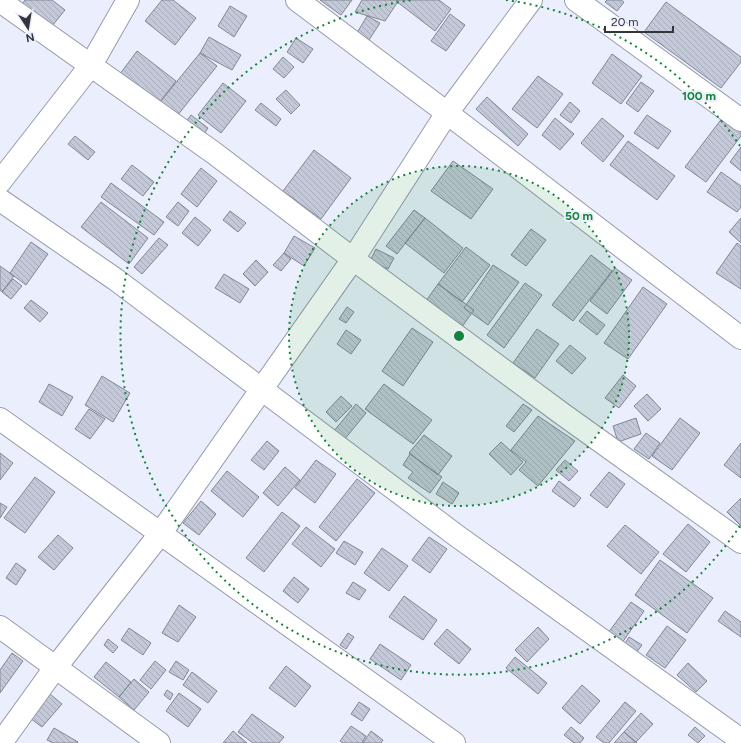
<svg xmlns="http://www.w3.org/2000/svg" width="741" height="743" font-family="Figtree,sans-serif">
<defs>
<pattern id="building-back-hatch" width="6" height="6" patternUnits="userSpaceOnUse"><rect width="6" height="6" fill="#c4c9d9"/><path d="M-1 5l2 2M0 0l6 6M5-1l2 2" fill="none" stroke="#a9adbb"/></pattern>
</defs>
<rect width="100%" height="100%" fill="#ebeffd"/>
<path fill="url(#building-back-hatch)" stroke="#828796" d="M 25,0 L 52,0 L 65,10 L 48,31 L 19,8 Z
M 162,0 L 173,0 L 196,18 L 175,45 L 145,21 Z
M 320,0 L 352,0 L 341,15 Z
M 362,0 L 399,0 L 385,21 L 355,12 Z
M 397,0 L 439,0 L 451,9 L 435,31 L 396,1 Z
M 607,0 L 621,0 L 624,2 L 617,11 L 605,2 Z
M 666,2 L 741,57 L 741,62 L 721,88 L 644,32 Z
M 230,6 L 247,16 L 234,37 L 218,26 Z
M 450,14 L 465,25 L 446,51 L 431,41 Z
M 367,16 L 380,23 L 369,40 L 357,33 Z
M 209,37 L 241,55 L 232,70 L 200,53 Z
M 296,38 L 313,49 L 303,63 L 287,52 Z
M 137,51 L 176,81 L 156,107 L 117,78 Z
M 200,53 L 217,66 L 173,121 L 156,107 Z
M 612,54 L 642,76 L 621,104 L 592,83 Z
M 283,57 L 294,67 L 284,78 L 273,69 Z
M 538,76 L 563,94 L 537,128 L 512,109 Z
M 641,82 L 654,91 L 638,112 L 626,103 Z
M 223,83 L 246,101 L 221,133 L 198,115 Z
M 286,90 L 300,105 L 291,114 L 276,99 Z
M 487,97 L 528,134 L 518,146 L 476,109 Z
M 570,102 L 580,111 L 571,123 L 560,115 Z
M 261,103 L 281,119 L 276,126 L 255,110 Z
M 191,115 L 208,128 L 200,140 L 182,127 Z
M 647,115 L 671,131 L 658,149 L 634,133 Z
M 723,117 L 741,130 L 741,136 L 706,182 L 685,167 Z
M 555,118 L 574,134 L 560,150 L 542,135 Z
M 602,118 L 624,136 L 603,162 L 581,143 Z
M 75,136 L 95,152 L 88,160 L 68,144 Z
M 628,141 L 675,176 L 657,200 L 610,165 Z
M 741,147 L 741,171 L 730,162 Z
M 314,150 L 351,178 L 321,219 L 283,191 Z
M 453,161 L 493,189 L 471,219 L 431,191 Z
M 132,165 L 154,182 L 143,196 L 121,179 Z
M 201,168 L 217,181 L 197,207 L 181,194 Z
M 721,172 L 741,186 L 741,207 L 737,212 L 707,192 Z
M 111,183 L 164,222 L 154,235 L 101,197 Z
M 101,202 L 148,238 L 129,264 L 81,227 Z
M 178,202 L 189,211 L 178,226 L 166,217 Z
M 414,210 L 425,218 L 397,254 L 386,246 Z
M 230,211 L 246,223 L 238,232 L 223,220 Z
M 195,217 L 211,230 L 198,246 L 182,233 Z
M 425,218 L 463,248 L 444,273 L 405,243 Z
M 741,218 L 741,243 L 729,232 Z
M 531,229 L 546,240 L 526,266 L 511,255 Z
M 294,236 L 315,248 L 304,266 L 284,253 Z
M 159,238 L 168,245 L 142,274 L 134,267 Z
M 31,242 L 48,254 L 26,285 L 10,273 Z
M 737,243 L 741,246 L 741,289 L 716,273 Z
M 466,247 L 490,265 L 462,302 L 438,284 Z
M 376,249 L 394,258 L 388,269 L 370,261 Z
M 284,253 L 291,259 L 281,271 L 273,265 Z
M 591,255 L 612,271 L 573,321 L 552,305 Z
M 256,260 L 268,272 L 255,286 L 243,274 Z
M 493,265 L 519,282 L 488,325 L 464,308 Z
M 0,266 L 14,276 L 2,292 L 0,290 Z
M 615,268 L 632,280 L 607,314 L 590,301 Z
M 224,274 L 249,289 L 240,303 L 215,288 Z
M 13,279 L 22,286 L 11,299 L 2,292 Z
M 525,283 L 542,295 L 504,348 L 487,335 Z
M 438,284 L 474,310 L 459,331 L 423,305 Z
M 643,287 L 667,304 L 628,359 L 604,343 Z
M 31,300 L 48,313 L 40,322 L 24,308 Z
M 347,307 L 354,312 L 346,323 L 339,319 Z
M 587,311 L 605,325 L 597,335 L 579,321 Z
M 412,328 L 433,342 L 403,386 L 382,371 Z
M 537,329 L 559,344 L 535,378 L 513,363 Z
M 346,330 L 361,340 L 351,354 L 337,344 Z
M 570,345 L 586,358 L 572,374 L 556,361 Z
M 623,375 L 636,386 L 619,408 L 605,398 Z
M 102,376 L 130,393 L 113,422 L 85,405 Z
M 49,384 L 73,397 L 62,416 L 39,402 Z
M 384,384 L 432,420 L 413,444 L 365,409 Z
M 647,394 L 661,409 L 648,421 L 634,406 Z
M 341,396 L 352,406 L 336,422 L 326,412 Z
M 356,404 L 366,413 L 344,440 L 334,431 Z
M 523,404 L 532,410 L 514,432 L 506,426 Z
M 89,409 L 105,419 L 90,439 L 75,429 Z
M 538,416 L 575,441 L 538,486 L 519,470 L 526,462 L 511,450 Z
M 636,418 L 641,434 L 618,442 L 613,426 Z
M 680,418 L 700,433 L 672,470 L 652,456 Z
M 646,433 L 660,443 L 649,459 L 634,449 Z
M 424,435 L 452,456 L 438,475 L 409,453 Z
M 267,441 L 279,451 L 264,470 L 251,460 Z
M 501,442 L 523,462 L 511,475 L 489,454 Z
M 741,443 L 741,478 L 724,465 Z
M 0,453 L 13,463 L 0,480 Z
M 410,454 L 442,477 L 430,493 L 408,478 L 413,472 L 403,465 Z
M 316,460 L 336,474 L 315,503 L 295,488 Z
M 565,460 L 578,471 L 569,481 L 556,470 Z
M 285,467 L 300,480 L 278,506 L 263,493 Z
M 227,471 L 259,497 L 243,517 L 211,491 Z
M 609,472 L 625,484 L 607,508 L 590,495 Z
M 35,477 L 55,492 L 25,533 L 4,518 Z
M 357,479 L 375,493 L 336,541 L 319,527 Z
M 559,481 L 581,498 L 574,507 L 552,491 Z
M 443,482 L 459,493 L 452,504 L 436,494 Z
M 741,498 L 741,526 L 727,512 Z
M 201,501 L 216,514 L 199,535 L 183,523 Z
M 0,503 L 7,507 L 0,518 Z
M 282,512 L 300,526 L 264,572 L 246,558 Z
M 688,524 L 710,542 L 686,572 L 663,554 Z
M 625,525 L 659,552 L 641,574 L 607,546 Z
M 306,527 L 335,549 L 321,567 L 292,544 Z
M 58,535 L 73,548 L 54,570 L 38,557 Z
M 429,537 L 447,549 L 430,573 L 412,560 Z
M 344,541 L 363,552 L 355,565 L 336,553 Z
M 382,548 L 408,566 L 389,591 L 364,573 Z
M 660,560 L 713,598 L 687,633 L 635,595 Z
M 16,563 L 26,570 L 16,585 L 6,578 Z
M 294,577 L 309,589 L 298,603 L 283,591 Z
M 353,582 L 366,590 L 359,600 L 346,593 Z
M 404,596 L 437,620 L 423,640 L 389,617 Z
M 631,602 L 644,611 L 622,643 L 608,633 Z
M 179,605 L 196,617 L 178,642 L 162,633 Z
M 725,611 L 741,622 L 741,637 L 718,621 Z
M 667,626 L 686,640 L 665,668 L 646,655 Z
M 538,627 L 549,639 L 527,662 L 515,650 Z
M 129,628 L 151,643 L 143,655 L 121,640 Z
M 447,629 L 471,649 L 459,664 L 434,644 Z
M 348,633 L 354,637 L 346,649 L 340,645 Z
M 629,637 L 642,645 L 636,653 L 624,645 Z
M 108,639 L 118,647 L 113,653 L 104,645 Z
M 380,644 L 411,665 L 401,680 L 370,659 Z
M 12,653 L 23,661 L 0,693 L 0,670 Z
M 515,657 L 547,683 L 538,694 L 506,668 Z
M 155,661 L 166,670 L 151,689 L 140,680 Z
M 176,661 L 189,670 L 183,680 L 169,672 Z
M 106,662 L 131,682 L 119,697 L 94,677 Z
M 688,663 L 707,681 L 696,692 L 677,675 Z
M 286,666 L 311,686 L 295,707 L 269,688 Z
M 192,672 L 217,691 L 208,703 L 183,685 Z
M 134,679 L 149,692 L 134,710 L 119,697 Z
M 582,685 L 600,701 L 580,724 L 562,708 Z
M 167,690 L 173,694 L 170,700 L 164,695 Z
M 179,693 L 201,709 L 188,727 L 166,711 Z
M 50,694 L 62,704 L 42,727 L 30,718 Z
M 359,702 L 370,709 L 362,721 L 351,714 Z
M 625,702 L 636,711 L 609,743 L 604,743 L 596,737 Z
M 641,713 L 653,724 L 636,742 L 624,732 Z
M 252,714 L 284,737 L 279,743 L 253,743 L 238,732 Z
M 351,726 L 366,736 L 362,743 L 343,743 L 340,741 Z
M 571,727 L 584,738 L 580,743 L 574,743 L 564,735 Z
M 695,727 L 705,736 L 698,743 L 688,735 Z
M 54,728 L 78,742 L 77,743 L 53,743 L 47,740 Z
M 233,731 L 247,743 L 223,743 Z
M 371,731 L 383,740 L 381,743 L 363,743 Z
M 624,732 L 637,743 L 614,743 Z"/>
<g fill="none" stroke-linecap="round" stroke-linejoin="round">
<defs>
<path id="minor" d="M 297,0 L 447,113 L 741,338
M 576,0 L 741,120
M 0,1 L 214,153 L 353,259 L 561,413 L 741,542
M 0,182 L 91,65 L 128,0
M 0,200 L 115,279 L 457,536 L 741,740
M 0,419 L 454,743
M 0,627 L 159,743
M 1,743 L 55,668 L 160,534 L 353,259 L 447,113 L 531,0"/>
</defs>
<use href="#minor" stroke="#979bab" stroke-width="24"/>
<use href="#minor" stroke="#fff" stroke-width="22"/>
</g>
<circle cx="459" cy="336" r="170" fill="#16833a" fill-opacity=".12"/>
<g fill="none" stroke="#16833a" stroke-width="2" stroke-dasharray="2 4">
<circle cx="459" cy="336" r="170"/>
<path d="M740 526A339 339 0 1 1 412 0M506 0A339 339 0 0 1 740 146"/>
</g>
<circle cx="459" cy="336" r="6" fill="#16833a" stroke="#ebeffd" stroke-width="2"/>
<g font-size="12" text-anchor="middle" font-weight="bold" fill="#16833a" stroke="#ebeffd" stroke-width="4" stroke-linejoin="round" paint-order="stroke">
<text x="699" y="100">100 m</text>
<text x="579" y="220">50 m</text>
</g>
<g transform="translate(28 28) rotate(168)" stroke="#ebeffd" stroke-width="3" paint-order="stroke">
<path d="M0-3L7 15L0 10L-7 15Z" fill="#33353b"/>
<text y="-6" font-size="11" font-weight="bold" text-anchor="middle" fill="#33353b">N</text>
</g>
<path d="M605 26v6h68v-6" fill="none" stroke="#33353b" stroke-width="2"/>
<text x="611" y="26" font-size="12" fill="#33353b" stroke="#ebeffd" stroke-width="3" paint-order="stroke">20 m</text>
</svg>
